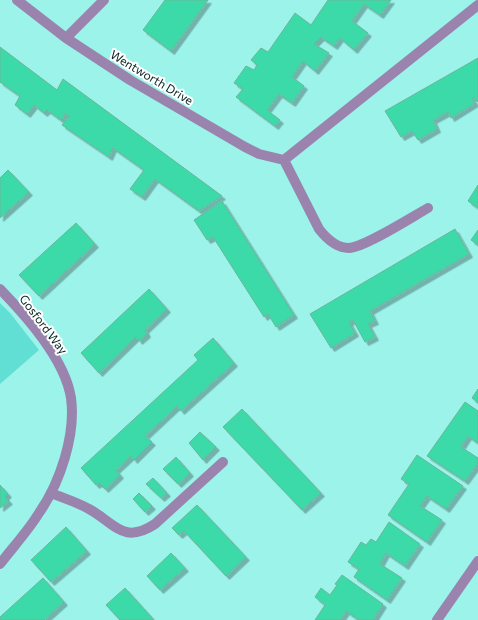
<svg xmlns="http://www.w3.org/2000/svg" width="478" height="620" font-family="Commissioner,sans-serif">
<defs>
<filter id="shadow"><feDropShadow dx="3.5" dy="3.5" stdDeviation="0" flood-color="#0004"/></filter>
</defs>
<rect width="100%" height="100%" fill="#9bf3ea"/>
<path fill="#62dfd4" d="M 0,303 L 10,313 L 39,350 L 0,384 Z"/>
<path fill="#3cdaa9" stroke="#6bb699" filter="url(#shadow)" d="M 165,0 L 208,0 L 171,51 L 143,30 Z
M 328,0 L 391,0 L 380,15 L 364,4 L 352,21 L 368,33 L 354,50 L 340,38 L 334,46 L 321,37 L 314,44 L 329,53 L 315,71 L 303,61 L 292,77 L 304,86 L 292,103 L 279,94 L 267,110 L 280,120 L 275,126 L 236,97 L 243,89 L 234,83 L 246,66 L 254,70 L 257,65 L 251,60 L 261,48 L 268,52 L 295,13 L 311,25 Z
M 0,47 L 57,90 L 63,79 L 222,196 L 199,211 L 155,179 L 142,197 L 130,189 L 144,170 L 113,148 L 109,157 L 62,125 L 69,116 L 65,114 L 61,120 L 47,110 L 44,113 L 34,105 L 27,114 L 15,105 L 20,96 L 0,82 Z
M 478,58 L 478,102 L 474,97 L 472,98 L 475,103 L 451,118 L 448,112 L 433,120 L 437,129 L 418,140 L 412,131 L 401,137 L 385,111 Z
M 8,170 L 29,192 L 0,218 L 0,178 Z
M 478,185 L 478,208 L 468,201 Z
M 222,201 L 294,315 L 276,327 L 268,314 L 264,317 L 213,237 L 207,240 L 194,220 Z
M 76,223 L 95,244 L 39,296 L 19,275 Z
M 455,229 L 469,254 L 370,311 L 375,321 L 368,324 L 375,337 L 365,342 L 353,320 L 349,322 L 355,333 L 331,348 L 310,314 Z
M 478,230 L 478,245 L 471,240 Z
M 149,289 L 167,309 L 145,330 L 147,334 L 139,341 L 136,337 L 99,373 L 81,353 Z
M 213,338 L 234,363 L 181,411 L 177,406 L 145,436 L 152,442 L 134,460 L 131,456 L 116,470 L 120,475 L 105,489 L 99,483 L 96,485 L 81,468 L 198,360 L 194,355 Z
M 478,389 L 478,403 L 472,398 Z
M 465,402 L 478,411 L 478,443 L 468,436 L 461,447 L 478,458 L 478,463 L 465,481 L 427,456 Z
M 242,409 L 321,493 L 302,510 L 223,427 Z
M 200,432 L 216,447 L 203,460 L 189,443 Z
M 417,455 L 463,486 L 446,509 L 427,496 L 420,506 L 442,520 L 427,542 L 388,515 L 409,484 L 401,479 Z
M 176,457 L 190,473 L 178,484 L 163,469 Z
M 153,478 L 167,493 L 161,498 L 146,484 Z
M 0,485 L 8,494 L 5,497 L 9,501 L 0,508 Z
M 139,493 L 152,506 L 145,512 L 133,499 Z
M 197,505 L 246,557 L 226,576 L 184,531 L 179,535 L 172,528 Z
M 389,522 L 420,544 L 405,566 L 386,553 L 380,564 L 402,578 L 387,600 L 354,577 L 359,569 L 348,562 L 361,542 L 366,545 L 371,539 L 376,542 Z
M 66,527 L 87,551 L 51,582 L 31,560 Z
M 171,553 L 185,568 L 160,590 L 147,576 Z
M 342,575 L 383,604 L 373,620 L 359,620 L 346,611 L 340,620 L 315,620 L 325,605 L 315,597 L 321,588 L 330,595 L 337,585 L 335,584 Z
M 43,578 L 64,602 L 44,620 L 0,620 L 0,617 Z
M 125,588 L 154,620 L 120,620 L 106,605 Z"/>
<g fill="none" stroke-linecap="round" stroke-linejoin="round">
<path stroke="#9a84ae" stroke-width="10" d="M 17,0 L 66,38 L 130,80 L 245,147 L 259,154 L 284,160 L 319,229 C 326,238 336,248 349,248 C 365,247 412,217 428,208
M 66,38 L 104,0
M 284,160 L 478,5
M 0,289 C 26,316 65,359 71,398 C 76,435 60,483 39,513 C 28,531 13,547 0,564
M 51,493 C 63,498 77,502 89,509 C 115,523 123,545 155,524 L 223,462
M 437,620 L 478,561"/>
</g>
<g text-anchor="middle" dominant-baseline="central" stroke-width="4" stroke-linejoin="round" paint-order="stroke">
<g font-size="12" fill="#03201d" stroke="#fff">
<text transform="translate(152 77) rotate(31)">Wentworth Drive</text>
<text transform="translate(44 324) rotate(53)">Gosford Way</text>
</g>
</g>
</svg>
